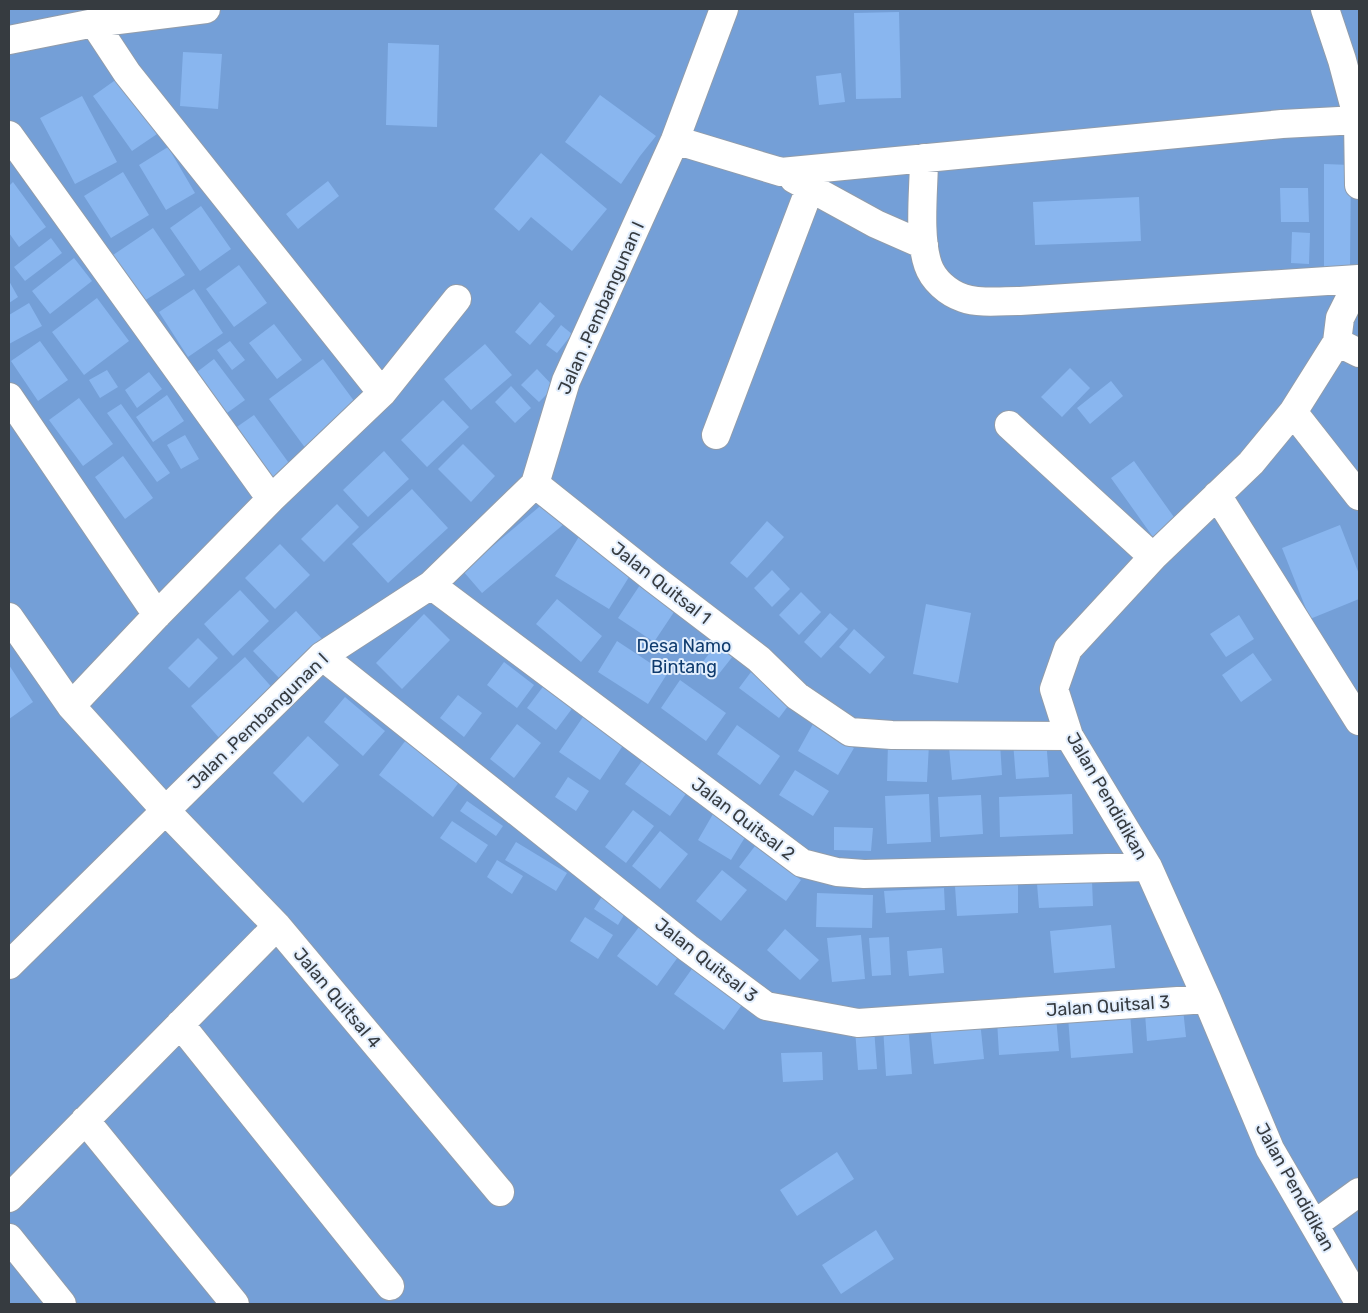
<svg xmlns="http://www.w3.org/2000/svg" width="1368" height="1313" font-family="Rubik,sans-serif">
<rect width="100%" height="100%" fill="#d5e1ef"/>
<path fill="#749fd7" d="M 9,9 L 1359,9 L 1359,1304 L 9,1304 Z"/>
<path fill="#89b6ef" d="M 899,12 L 901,98 L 856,99 L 854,13 Z
M 388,43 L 439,45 L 437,127 L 386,125 Z
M 183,52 L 222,54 L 218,109 L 180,106 Z
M 841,73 L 845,102 L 819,105 L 816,76 Z
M 121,76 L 160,132 L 132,151 L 93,96 Z
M 600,95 L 656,136 L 640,156 L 621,184 L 565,142 Z
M 82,96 L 117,162 L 75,184 L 40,118 Z
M 168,147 L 195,193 L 166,210 L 139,165 Z
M 541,153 L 607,209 L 572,251 L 531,217 L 519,231 L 494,209 Z
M 1324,164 L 1351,165 L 1350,267 L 1324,267 Z
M 123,172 L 149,215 L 111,238 L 84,196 Z
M 328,181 L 339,196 L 298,229 L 286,214 Z
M 13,182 L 46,227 L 19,247 L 9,233 L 9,186 Z
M 1280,188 L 1308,188 L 1309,222 L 1281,222 Z
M 1139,197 L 1141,241 L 1035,245 L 1033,202 Z
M 201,206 L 231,249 L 200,271 L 170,228 Z
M 153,228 L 185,275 L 144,301 L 113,255 Z
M 1292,232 L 1310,233 L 1309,264 L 1291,263 Z
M 51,238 L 62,253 L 25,281 L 14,267 Z
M 74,258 L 92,281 L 50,314 L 32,291 Z
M 239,265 L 267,303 L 234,327 L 206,289 Z
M 9,281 L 18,297 L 9,303 Z
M 194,289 L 223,333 L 188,357 L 159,312 Z
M 97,298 L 129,341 L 84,375 L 52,332 Z
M 540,302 L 555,316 L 530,345 L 515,332 Z
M 29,303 L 42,326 L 9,344 L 9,315 Z
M 274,324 L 302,360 L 277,379 L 249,343 Z
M 561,325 L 572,334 L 557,353 L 546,345 Z
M 40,341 L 68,380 L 38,401 L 11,361 Z
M 230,341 L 245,360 L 232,370 L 217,350 Z
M 485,344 L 512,375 L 471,410 L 444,379 Z
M 214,359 L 245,400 L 227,413 L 197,372 Z
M 323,359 L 360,409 L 306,449 L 269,399 Z
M 1070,368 L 1090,388 L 1062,417 L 1041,397 Z
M 537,369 L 554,387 L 539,402 L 521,385 Z
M 107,370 L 118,387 L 100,398 L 89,380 Z
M 149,372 L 162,389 L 137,408 L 125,390 Z
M 1111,381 L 1123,396 L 1090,424 L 1077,408 Z
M 511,386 L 531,408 L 515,423 L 495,402 Z
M 167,395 L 184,421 L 153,442 L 136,417 Z
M 79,398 L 113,444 L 83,466 L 49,420 Z
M 443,400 L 469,427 L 427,467 L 401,440 Z
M 121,404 L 170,473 L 157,482 L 107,413 Z
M 254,415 L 291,466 L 268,483 L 231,431 Z
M 185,435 L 199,459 L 181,469 L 167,445 Z
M 463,444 L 495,476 L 471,502 L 438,469 Z
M 384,451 L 409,479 L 368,517 L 343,490 Z
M 123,456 L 153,498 L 125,519 L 95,477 Z
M 1134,461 L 1181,527 L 1158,544 L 1111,478 Z
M 412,489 L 448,528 L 388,583 L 352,544 Z
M 545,502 L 564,524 L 482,593 L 463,571 Z
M 337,504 L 359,527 L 324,562 L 301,539 Z
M 767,521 L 784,537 L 747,578 L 730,563 Z
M 1340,525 L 1359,574 L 1359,599 L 1310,619 L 1282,548 Z
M 580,535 L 634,569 L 609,609 L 555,576 Z
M 280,544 L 310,575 L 275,609 L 245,578 Z
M 772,570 L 790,589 L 772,607 L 754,588 Z
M 640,585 L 676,609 L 654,642 L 618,618 Z
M 240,590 L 269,621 L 233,656 L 204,624 Z
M 801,592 L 821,612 L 799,635 L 779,615 Z
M 557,599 L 602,636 L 581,662 L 536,624 Z
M 926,604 L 971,613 L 958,683 L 913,674 Z
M 296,611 L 323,640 L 281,680 L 253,651 Z
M 830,613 L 848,629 L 821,658 L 804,642 Z
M 424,614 L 450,640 L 402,689 L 376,663 Z
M 1239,615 L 1254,639 L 1226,657 L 1210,634 Z
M 854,629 L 885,657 L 870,674 L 839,647 Z
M 198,638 L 218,658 L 189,688 L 168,668 Z
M 720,639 L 737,651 L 718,675 L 702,663 Z
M 617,641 L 667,674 L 648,704 L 598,672 Z
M 1253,653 L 1272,680 L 1241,702 L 1222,675 Z
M 245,657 L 276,692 L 221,740 L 191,706 Z
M 504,662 L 534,685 L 517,708 L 487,685 Z
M 9,665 L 33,702 L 9,719 Z
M 751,672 L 791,702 L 779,718 L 739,688 Z
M 680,680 L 726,713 L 706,741 L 661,708 Z
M 545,684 L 574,706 L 556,730 L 527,708 Z
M 458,695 L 482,713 L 464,737 L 440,718 Z
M 345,697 L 385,731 L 363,756 L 324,722 Z
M 585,714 L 626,741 L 600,780 L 559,752 Z
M 517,724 L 541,743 L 514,778 L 490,759 Z
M 813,724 L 854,748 L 838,775 L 798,751 Z
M 737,725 L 780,756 L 760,785 L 717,754 Z
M 308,736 L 339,765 L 303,803 L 273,773 Z
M 1046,739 L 1049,777 L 1016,779 L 1013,742 Z
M 406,740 L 460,781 L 433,817 L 379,775 Z
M 888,743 L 929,744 L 927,782 L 887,781 Z
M 1000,743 L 1002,775 L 952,780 L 949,747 Z
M 645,757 L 690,788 L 670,816 L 625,784 Z
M 795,770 L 829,791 L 813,816 L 779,795 Z
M 568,777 L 589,791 L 576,811 L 555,797 Z
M 929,794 L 931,842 L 887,844 L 885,796 Z
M 1072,794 L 1073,834 L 1000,837 L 999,797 Z
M 981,795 L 983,834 L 940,837 L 938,797 Z
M 467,801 L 503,826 L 496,836 L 460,811 Z
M 633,810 L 654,826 L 626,863 L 605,847 Z
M 713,814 L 747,834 L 731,860 L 698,840 Z
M 452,821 L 488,845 L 476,863 L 440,838 Z
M 834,827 L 873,828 L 871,851 L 834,850 Z
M 660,831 L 688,854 L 660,889 L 632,866 Z
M 516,842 L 567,873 L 556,891 L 505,860 Z
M 755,846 L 801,880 L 786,901 L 739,867 Z
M 497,860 L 523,876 L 512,894 L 487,877 Z
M 722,870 L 747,890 L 721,921 L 696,901 Z
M 1092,881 L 1093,906 L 1039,908 L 1037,884 Z
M 1018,884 L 1018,913 L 957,916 L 955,886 Z
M 944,888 L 945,910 L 886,913 L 884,891 Z
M 606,890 L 630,905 L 618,925 L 594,909 Z
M 817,893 L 873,895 L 872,928 L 816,927 Z
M 585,917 L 613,935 L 598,959 L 570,941 Z
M 1111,925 L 1115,968 L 1054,973 L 1050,931 Z
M 639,927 L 678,957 L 657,986 L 617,956 Z
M 785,929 L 819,960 L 800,980 L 767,950 Z
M 861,935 L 865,979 L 832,982 L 827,938 Z
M 889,937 L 891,975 L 872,976 L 869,938 Z
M 942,948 L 944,973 L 909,976 L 907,951 Z
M 694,966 L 744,1002 L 724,1030 L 674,994 Z
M 1183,1009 L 1186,1037 L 1147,1041 L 1145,1013 Z
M 1130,1012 L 1133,1053 L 1071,1058 L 1068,1016 Z
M 1056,1016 L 1059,1051 L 999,1055 L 997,1020 Z
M 980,1021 L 984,1059 L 934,1064 L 930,1026 Z
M 908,1024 L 912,1074 L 886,1076 L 883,1026 Z
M 874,1028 L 877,1069 L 858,1070 L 855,1029 Z
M 822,1052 L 823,1080 L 783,1082 L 781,1053 Z
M 837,1152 L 854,1179 L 797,1216 L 780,1190 Z
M 876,1230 L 894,1259 L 841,1294 L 822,1265 Z"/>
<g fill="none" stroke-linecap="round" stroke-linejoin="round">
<defs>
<path id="minor" d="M 1325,9 L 1342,60 L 1358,120
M 94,23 L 127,73 L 382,393
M 9,40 L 94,23 L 206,9
M 9,135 L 271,499
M 675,140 L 781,172 L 1282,124 L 1358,120 L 1359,185
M 924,158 C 924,188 918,236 928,265 C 933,280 948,293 963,298 C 980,304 1002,301 1020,301 L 1358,279
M 794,179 L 876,224 L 924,245
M 1359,285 L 1350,298 L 1340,318 L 1337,342 L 1293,412 L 1251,463 L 1153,557 L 1068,649 L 1054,689 L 1069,736 L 1148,867 L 1207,999 L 1270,1149 L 1359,1302
M 1337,342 L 1359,353
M 9,397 L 157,615
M 1293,412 L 1359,496
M 1009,425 L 1153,557
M 716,435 L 810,188
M 535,484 L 653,578 L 759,659 L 797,696 L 850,732 L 892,735 L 1069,736
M 1217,495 L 1359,721
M 431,585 L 802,863 L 837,872 L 864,874 L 1148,867
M 9,617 L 71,706 L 166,811 L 277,926 L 500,1192
M 322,656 L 688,948 L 766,1006 L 858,1023 L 1207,999
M 71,706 L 157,615 L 271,499 L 382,393 L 457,299
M 9,965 L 322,656 L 431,585 L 535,484 L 566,381 L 675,140 L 724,9
M 180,1024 L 390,1286
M 85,1120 L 235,1304
M 9,1198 L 277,926
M 1315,1224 L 1359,1192
M 9,1238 L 62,1304"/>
</defs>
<use href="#minor" stroke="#919caa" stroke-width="30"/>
<use href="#minor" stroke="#fff" stroke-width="28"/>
</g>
<g text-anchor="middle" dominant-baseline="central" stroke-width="4" stroke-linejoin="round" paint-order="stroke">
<g font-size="18" fill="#363b40" stroke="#e2eefd">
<text transform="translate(601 308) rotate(-66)">Jalan .Pembangunan I</text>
<text transform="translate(661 583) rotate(38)">Jalan Quitsal 1</text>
<text transform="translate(258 721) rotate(-44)">Jalan .Pembangunan I</text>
<text transform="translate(1107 796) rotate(60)">Jalan Pendidikan</text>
<text transform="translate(743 819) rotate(37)">Jalan Quitsal 2</text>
<text transform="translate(706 960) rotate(38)">Jalan Quitsal 3</text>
<text transform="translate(337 998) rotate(50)">Jalan Quitsal 4</text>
<text transform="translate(1108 1006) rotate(-4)">Jalan Quitsal 3</text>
<text transform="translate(1295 1187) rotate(61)">Jalan Pendidikan</text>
</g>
<g font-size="18" fill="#0f3b6e" stroke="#e2eefd">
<text x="684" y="646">Desa Namo<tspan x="684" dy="21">Bintang</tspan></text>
</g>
</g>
<rect width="1368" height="1313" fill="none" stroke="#363b40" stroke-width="20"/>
</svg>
